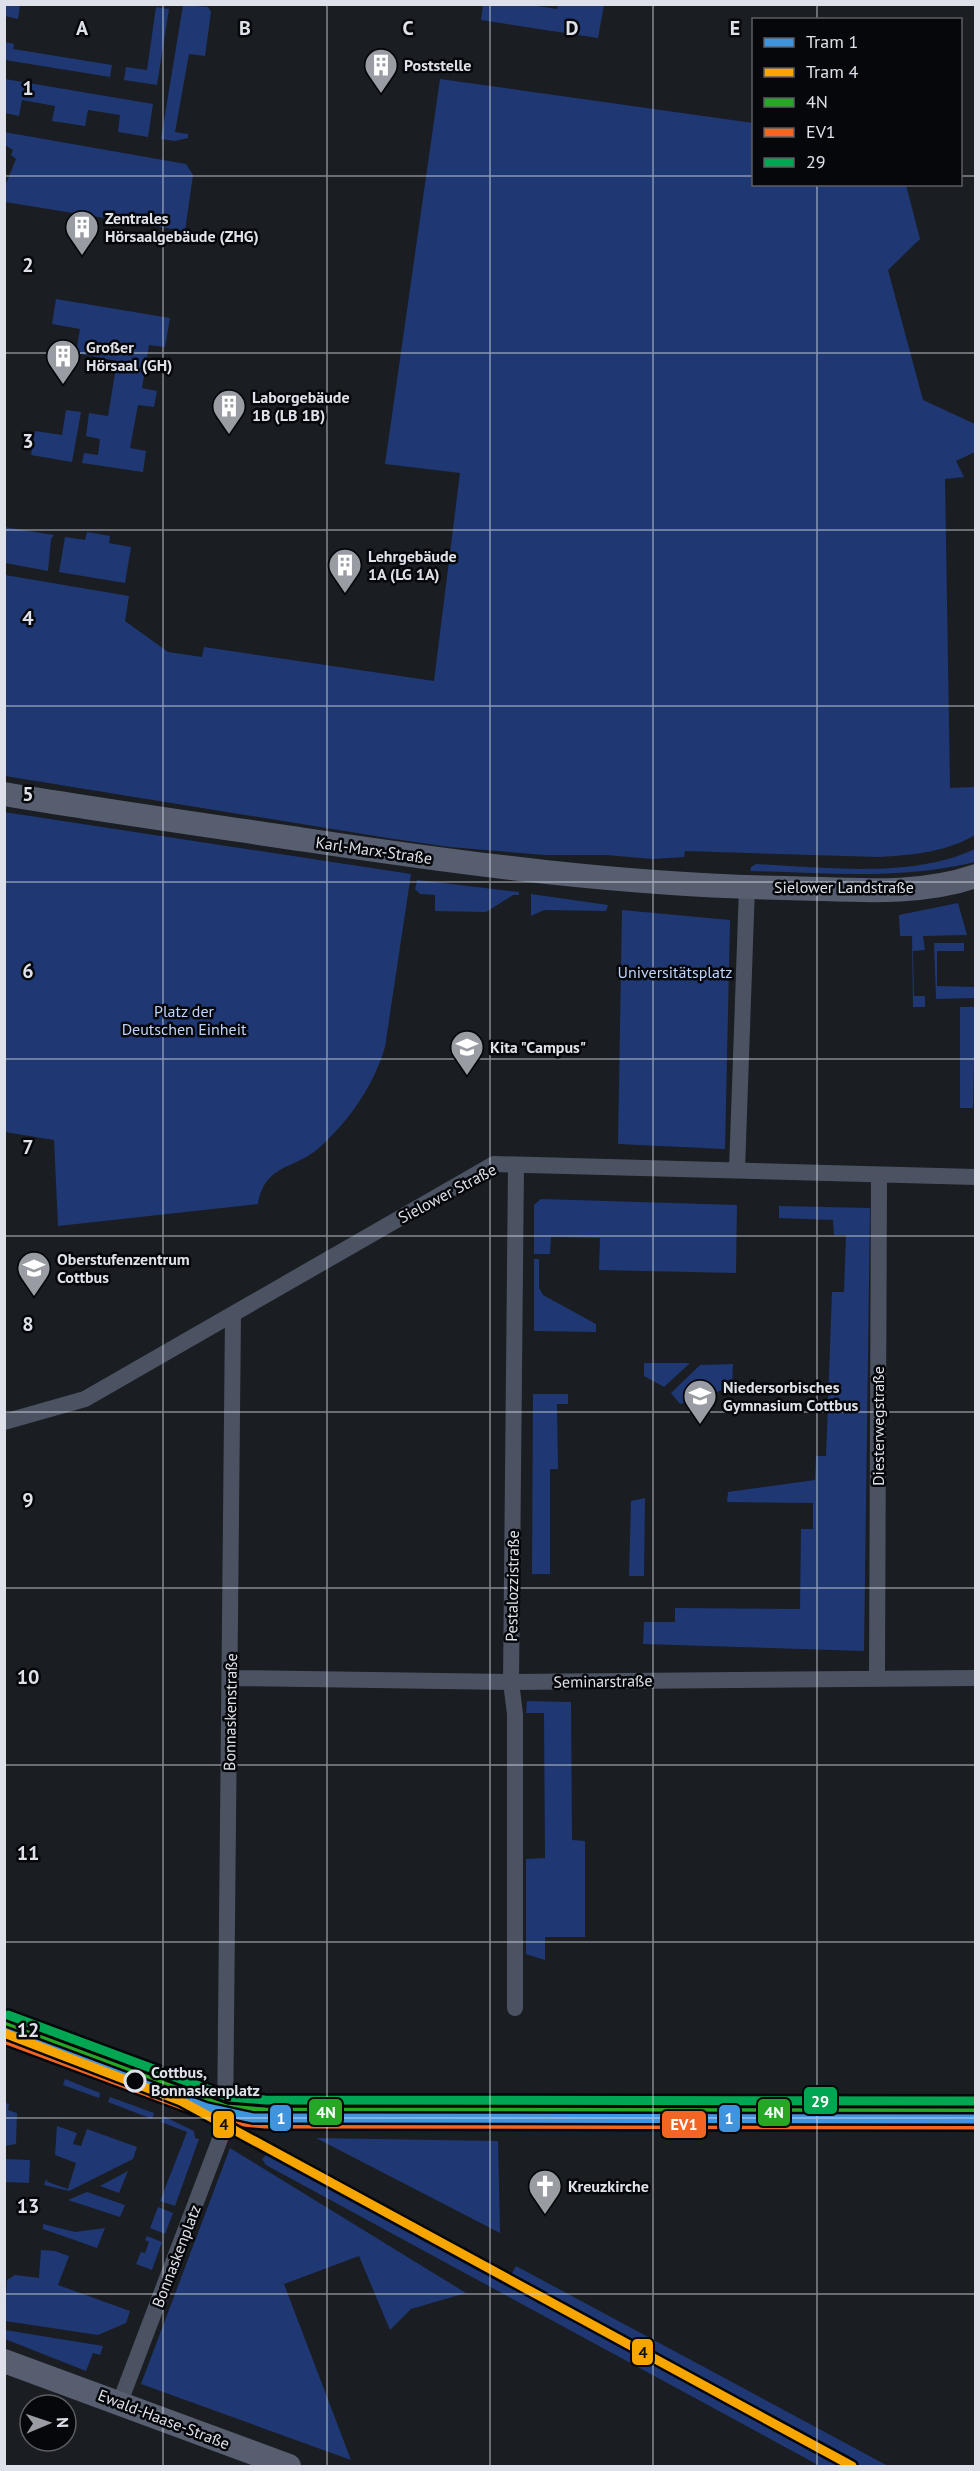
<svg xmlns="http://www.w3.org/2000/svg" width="980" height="2471" font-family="'PT Sans',sans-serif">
<rect width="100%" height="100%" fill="#1a1d22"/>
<path fill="#1f3873" d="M 5,5 L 20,5 L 18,19 L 5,16 Z
M 183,5 L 208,7 L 211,12 L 205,56 L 189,54 L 175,132 L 188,134 L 188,138 L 175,141 L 161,139 Z
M 483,5 L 532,5 L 557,9 L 558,5 L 604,5 L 598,38 L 481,20 Z
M 156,7 L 169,9 L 157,85 L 124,80 L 126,67 L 147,70 Z
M 5,42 L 14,44 L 13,49 L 112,65 L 110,77 L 5,60 Z
M 5,79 L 153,104 L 148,137 L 118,132 L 120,115 L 88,110 L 85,126 L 52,121 L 55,106 L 22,100 L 19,116 L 5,113 Z
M 440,79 L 753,123 L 754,184 L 906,185 L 920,239 L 888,270 L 923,400 L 975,424 L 975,452 L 956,461 L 964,477 L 945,479 L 950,788 L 975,787 L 975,835 C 947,852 912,855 879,857 L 685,851 L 684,857 L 653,859 L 606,855 L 545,855 L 450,847 L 394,839 L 5,776 L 5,575 L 129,596 L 125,621 L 168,652 L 202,657 L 204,647 L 434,681 L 460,473 L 385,464 Z
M 4,132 L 186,164 L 193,175 L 185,231 L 5,202 L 5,186 L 16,159 L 11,155 L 13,150 L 5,145 Z
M 56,299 L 170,318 L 165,347 L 149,345 L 142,388 L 157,391 L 154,407 L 138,405 L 130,448 L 146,451 L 143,472 L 82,463 L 84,453 L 98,455 L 100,439 L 86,436 L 89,413 L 108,416 L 117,361 L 76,353 L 80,329 L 52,324 Z
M 66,410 L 81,412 L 72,462 L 31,455 L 35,431 L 62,435 Z
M 4,527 L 54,535 L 51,539 L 48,571 L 5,563 Z
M 87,532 L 110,536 L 109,543 L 131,547 L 125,583 L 59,572 L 65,537 L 85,540 Z
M 4,812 L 411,874 L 385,1047 C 374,1085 349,1121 320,1147 C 295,1170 265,1163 258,1204 L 58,1226 L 54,1140 L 5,1132 Z
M 975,849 L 975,862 C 902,880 825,873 750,871 L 751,867 L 756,864 C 824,867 912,879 975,849 Z
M 417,880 L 519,892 L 519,895 L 513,895 L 486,912 L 435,911 L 435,895 L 420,894 L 415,889 Z
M 531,894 L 608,905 L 606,911 L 544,910 L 531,916 Z
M 958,903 L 967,935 L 923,936 L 925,950 L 913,951 L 914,996 L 925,996 L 925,1007 L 913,1007 L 912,936 L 900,936 L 899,915 Z
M 622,910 L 730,920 L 725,1149 L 618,1144 Z
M 934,943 L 964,943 L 964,951 L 937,951 L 937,986 L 975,987 L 975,998 L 936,999 Z
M 960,1007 L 975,1007 L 973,1108 L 960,1108 Z
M 541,1199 L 737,1205 L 736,1273 L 599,1270 L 600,1238 L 551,1237 L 550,1254 L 534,1254 L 534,1205 Z
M 779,1206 L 870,1208 L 864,1651 L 643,1644 L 644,1622 L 675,1622 L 675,1608 L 800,1609 L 801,1529 L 813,1529 L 813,1503 L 727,1502 L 728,1492 L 815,1480 L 816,1456 L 826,1456 L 832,1292 L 844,1292 L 846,1235 L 834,1235 L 833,1220 L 779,1218 Z
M 534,1259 L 539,1259 L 539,1288 L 543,1295 L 596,1324 L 596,1332 L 534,1331 Z
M 644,1363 L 690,1363 L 664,1387 L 644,1376 Z
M 733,1364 L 732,1387 L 680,1404 L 671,1393 L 700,1365 Z
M 533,1394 L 568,1394 L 568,1404 L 557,1404 L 558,1469 L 550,1469 L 550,1574 L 532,1574 Z
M 645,1498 L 644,1576 L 629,1576 L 631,1501 Z
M 527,1701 L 571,1702 L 572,1840 L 585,1841 L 585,1937 L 545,1937 L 545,1960 L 526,1954 L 526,1859 L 545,1858 L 544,1713 L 526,1713 Z
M 65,2079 L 100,2093 L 99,2098 L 63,2085 Z
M 110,2097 L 154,2113 L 152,2119 L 108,2102 Z
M 5,2103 L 9,2104 L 8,2110 L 17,2113 L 16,2144 L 5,2146 Z
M 163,2116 L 194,2131 L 195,2138 L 199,2139 L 175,2206 L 160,2201 L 187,2132 L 161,2122 Z
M 57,2126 L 77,2133 L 73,2144 L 81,2146 L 87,2129 L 137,2147 L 133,2159 L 69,2191 L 44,2185 L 46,2179 L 48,2182 L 68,2189 L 76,2163 L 55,2155 Z
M 316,2138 L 498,2141 L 500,2233 Z
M 230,2148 L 466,2293 L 411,2309 L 390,2330 L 359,2256 L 284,2284 L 351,2460 L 141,2384 Z
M 267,2154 L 506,2284 L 516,2266 L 888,2466 L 820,2466 L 266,2165 L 262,2159 Z
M 5,2159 L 30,2160 L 29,2183 L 5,2182 Z
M 128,2171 L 119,2193 L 100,2186 Z
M 87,2192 L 125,2205 L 120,2217 L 68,2200 Z
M 158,2207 L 173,2213 L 165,2234 L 150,2228 Z
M 43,2224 L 75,2232 L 105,2228 L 97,2248 L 43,2229 Z
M 147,2236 L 162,2242 L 152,2270 L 136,2264 L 141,2252 L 145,2253 L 149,2242 L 145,2240 Z
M 41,2250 L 55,2251 L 69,2256 L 58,2285 L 130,2311 L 126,2323 L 98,2335 L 5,2321 L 7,2280 L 15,2275 L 39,2278 Z
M 5,2330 L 103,2346 L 100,2355 L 93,2353 L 86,2371 L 5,2339 Z"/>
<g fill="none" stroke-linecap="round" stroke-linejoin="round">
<path stroke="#4b5261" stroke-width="16" d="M 737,1170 L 747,887
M 4,1422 L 85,1399 L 494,1164 L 976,1177
M 230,1678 L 511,1682 L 976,1678
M 877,1678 L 879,1175
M 515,2008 L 515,1714 L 511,1682 L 516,1165
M 120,2402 L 225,2126 L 233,1314"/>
<path stroke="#565e70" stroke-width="24" d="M 4,794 C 105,811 205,825 306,840 C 465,864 624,885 785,888 C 848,889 915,897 976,876
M 4,2026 L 102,2064 L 226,2109 L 265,2112 L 976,2113
M 4,2361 L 289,2466"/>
<defs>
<path id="bus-1" d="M 4,2026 L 226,2109 L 265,2112 L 976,2113"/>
<path id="bus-2" d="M 4,2039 L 222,2120 L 265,2124 L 976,2125"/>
<path id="bus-3" d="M 8,2015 L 229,2097 L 265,2100 L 976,2101"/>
</defs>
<use href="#bus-1" stroke="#05070b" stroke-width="14"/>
<use href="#bus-2" stroke="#05070b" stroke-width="14"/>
<use href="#bus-3" stroke="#05070b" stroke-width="14"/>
<use href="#bus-1" stroke="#26a726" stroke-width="9"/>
<use href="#bus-2" stroke="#f26522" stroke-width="9"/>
<use href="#bus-3" stroke="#00a651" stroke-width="9"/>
<defs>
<path id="tram-1" d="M 4,2032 L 207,2108 L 253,2118 L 976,2119"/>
<path id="tram-2" d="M 4,2033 L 181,2101 L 852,2466"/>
</defs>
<use href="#tram-1" stroke="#05070b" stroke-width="14"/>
<use href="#tram-2" stroke="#05070b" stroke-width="14"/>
<use href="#tram-1" stroke="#4094de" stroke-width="9"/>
<use href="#tram-2" stroke="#f7a600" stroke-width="9"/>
</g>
<path fill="none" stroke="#dee1e9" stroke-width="1.5" stroke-opacity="0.55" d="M 163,4 L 163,2466M 327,4 L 327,2466M 490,4 L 490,2466M 653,4 L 653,2466M 817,4 L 817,20M 4,176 L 754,176M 960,176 L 976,176M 817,184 L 817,2466M 4,353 L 976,353M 4,530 L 976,530M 4,706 L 976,706M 4,882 L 976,882M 4,1059 L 976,1059M 4,1236 L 976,1236M 4,1412 L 976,1412M 4,1588 L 976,1588M 4,1765 L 976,1765M 4,1942 L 976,1942M 4,2118 L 976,2118M 4,2294 L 976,2294"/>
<defs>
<symbol id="building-pin" viewBox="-11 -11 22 30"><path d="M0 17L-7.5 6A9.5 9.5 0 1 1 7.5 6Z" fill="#999ca3" stroke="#05070b"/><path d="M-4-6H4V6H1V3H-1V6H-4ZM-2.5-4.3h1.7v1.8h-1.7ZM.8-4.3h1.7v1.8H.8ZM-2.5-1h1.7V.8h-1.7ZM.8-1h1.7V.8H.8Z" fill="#fff"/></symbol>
<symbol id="school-pin" viewBox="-11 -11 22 30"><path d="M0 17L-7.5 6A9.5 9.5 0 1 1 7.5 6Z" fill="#999ca3" stroke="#05070b"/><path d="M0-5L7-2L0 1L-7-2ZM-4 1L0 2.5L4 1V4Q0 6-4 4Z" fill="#fff"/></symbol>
<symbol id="church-pin" viewBox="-11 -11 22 30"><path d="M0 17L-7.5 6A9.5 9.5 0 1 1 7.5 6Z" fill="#999ca3" stroke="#05070b"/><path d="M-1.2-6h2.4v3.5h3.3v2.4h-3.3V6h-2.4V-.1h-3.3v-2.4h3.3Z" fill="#fff"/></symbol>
</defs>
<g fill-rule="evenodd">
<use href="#building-pin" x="362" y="46" width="38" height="52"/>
<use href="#building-pin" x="63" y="208" width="38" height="52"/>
<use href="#building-pin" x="44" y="337" width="38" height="52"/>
<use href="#building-pin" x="210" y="387" width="38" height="52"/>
<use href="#building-pin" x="326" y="546" width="38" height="52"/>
<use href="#school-pin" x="448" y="1028" width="38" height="52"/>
<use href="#school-pin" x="15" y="1249" width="38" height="52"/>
<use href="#school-pin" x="681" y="1377" width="38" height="52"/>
<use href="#church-pin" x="526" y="2167" width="38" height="52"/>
</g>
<circle fill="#05070b" stroke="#dee1e9" stroke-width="3" cx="135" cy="2081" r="10"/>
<g text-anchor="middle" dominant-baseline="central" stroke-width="5" stroke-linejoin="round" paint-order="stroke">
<g font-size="16" font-weight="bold" fill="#dee1e9" stroke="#05070b" text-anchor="start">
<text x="404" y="65">Poststelle</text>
<text x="105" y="218">Zentrales<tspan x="105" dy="18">Hörsaalgebäude (ZHG)</tspan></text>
<text x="86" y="347">Großer<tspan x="86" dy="18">Hörsaal (GH)</tspan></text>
<text x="252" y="397">Laborgebäude<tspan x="252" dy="18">1B (LB 1B)</tspan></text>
<text x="368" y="556">Lehrgebäude<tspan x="368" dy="18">1A (LG 1A)</tspan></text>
<text x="490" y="1047">Kita "Campus"</text>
<text x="57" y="1259">Oberstufenzentrum<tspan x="57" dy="18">Cottbus</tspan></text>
<text x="723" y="1387">Niedersorbisches<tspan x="723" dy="18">Gymnasium Cottbus</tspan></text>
<text x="568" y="2186">Kreuzkirche</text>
</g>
<g font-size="16" fill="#dee1e9" stroke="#05070b">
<text transform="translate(374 850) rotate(8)">Karl-Marx-Straße</text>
<text x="844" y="887">Sielower Landstraße</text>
<text transform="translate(447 1193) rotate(-28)">Sielower Straße</text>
<text transform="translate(878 1426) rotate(-90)">Diesterwegstraße</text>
<text transform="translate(512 1586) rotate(-89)">Pestalozzistraße</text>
<text transform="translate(603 1681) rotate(-1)">Seminarstraße</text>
<text transform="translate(230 1712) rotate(-89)">Bonnaskenstraße</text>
<text transform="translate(176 2256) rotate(-69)">Bonnaskenplatz</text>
<text transform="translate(164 2419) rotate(21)">Ewald-Haase-Straße</text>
</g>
<g font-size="16" fill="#c0d4fd" stroke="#05070b">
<text x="675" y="972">Universitätsplatz</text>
<text x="184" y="1011">Platz der<tspan x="184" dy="18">Deutschen Einheit</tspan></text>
</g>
<g font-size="16" font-weight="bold" fill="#dee1e9" stroke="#05070b" text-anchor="start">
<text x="151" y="2072">Cottbus,<tspan x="151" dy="18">Bonnaskenplatz</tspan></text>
</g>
</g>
<g font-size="20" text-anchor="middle" font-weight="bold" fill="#dee1e9" stroke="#05070b" stroke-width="5" stroke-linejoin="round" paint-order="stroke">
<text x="82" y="35">A</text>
<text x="245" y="35">B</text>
<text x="408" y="35">C</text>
<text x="572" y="35">D</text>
<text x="735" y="35">E</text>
<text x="28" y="95">1</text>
<text x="28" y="272">2</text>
<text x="28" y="448">3</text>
<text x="28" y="625">4</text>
<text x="28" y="801">5</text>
<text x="28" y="978">6</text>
<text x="28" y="1154">7</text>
<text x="28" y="1331">8</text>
<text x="28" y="1507">9</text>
<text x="28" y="1684">10</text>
<text x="28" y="1860">11</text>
<text x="28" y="2037">12</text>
<text x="28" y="2213">13</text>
</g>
<g stroke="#05070b" stroke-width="2">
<rect x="803" y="2086" width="35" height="29" rx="6" fill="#00a651"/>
<rect x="308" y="2098" width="35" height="28" rx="6" fill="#26a726"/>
<rect x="757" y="2098" width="34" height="29" rx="6" fill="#26a726"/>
<rect x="269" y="2104" width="23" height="28" rx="6" fill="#4094de"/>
<rect x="718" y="2104" width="23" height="29" rx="6" fill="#4094de"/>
<rect x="212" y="2110" width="23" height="29" rx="6" fill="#f7a600"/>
<rect x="661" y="2110" width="46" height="29" rx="6" fill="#f26522"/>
<rect x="631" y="2338" width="23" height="28" rx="6" fill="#f7a600"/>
</g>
<g font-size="16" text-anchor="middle" font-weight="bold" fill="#fff">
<text x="820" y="2107">29</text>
<text x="326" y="2118">4N</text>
<text x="774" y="2118">4N</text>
<text x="281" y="2124">1</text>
<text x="729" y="2124">1</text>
<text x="684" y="2130">EV1</text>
</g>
<g font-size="16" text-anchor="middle" font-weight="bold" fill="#111">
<text x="224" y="2130">4</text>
<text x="643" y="2358">4</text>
</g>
<rect width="980" height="2471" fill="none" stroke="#dee1e9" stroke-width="12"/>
<rect x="752" y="18" width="210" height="168" fill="#05070b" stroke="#5c5e64" stroke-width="1.5"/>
<rect x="764" y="38" width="30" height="9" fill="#4094de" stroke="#5c5e64" stroke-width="1.5"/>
<text x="806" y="48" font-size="18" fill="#dee1e9">Tram 1</text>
<rect x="764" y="68" width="30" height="9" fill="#f7a600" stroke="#5c5e64" stroke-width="1.5"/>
<text x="806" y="78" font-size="18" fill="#dee1e9">Tram 4</text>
<rect x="764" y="98" width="30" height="9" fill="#26a726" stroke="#5c5e64" stroke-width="1.5"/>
<text x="806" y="108" font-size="18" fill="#dee1e9">4N</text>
<rect x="764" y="128" width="30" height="9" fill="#f26522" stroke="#5c5e64" stroke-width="1.5"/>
<text x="806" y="138" font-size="18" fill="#dee1e9">EV1</text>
<rect x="764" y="158" width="30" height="9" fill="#00a651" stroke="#5c5e64" stroke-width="1.5"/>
<text x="806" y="168" font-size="18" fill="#dee1e9">29</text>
<g transform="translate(48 2423) rotate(88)"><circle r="28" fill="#05070b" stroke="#5c5e64" stroke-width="1.5"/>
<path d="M0-4.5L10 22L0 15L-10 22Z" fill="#999ca3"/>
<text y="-9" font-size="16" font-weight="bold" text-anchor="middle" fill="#dee1e9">N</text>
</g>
</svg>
